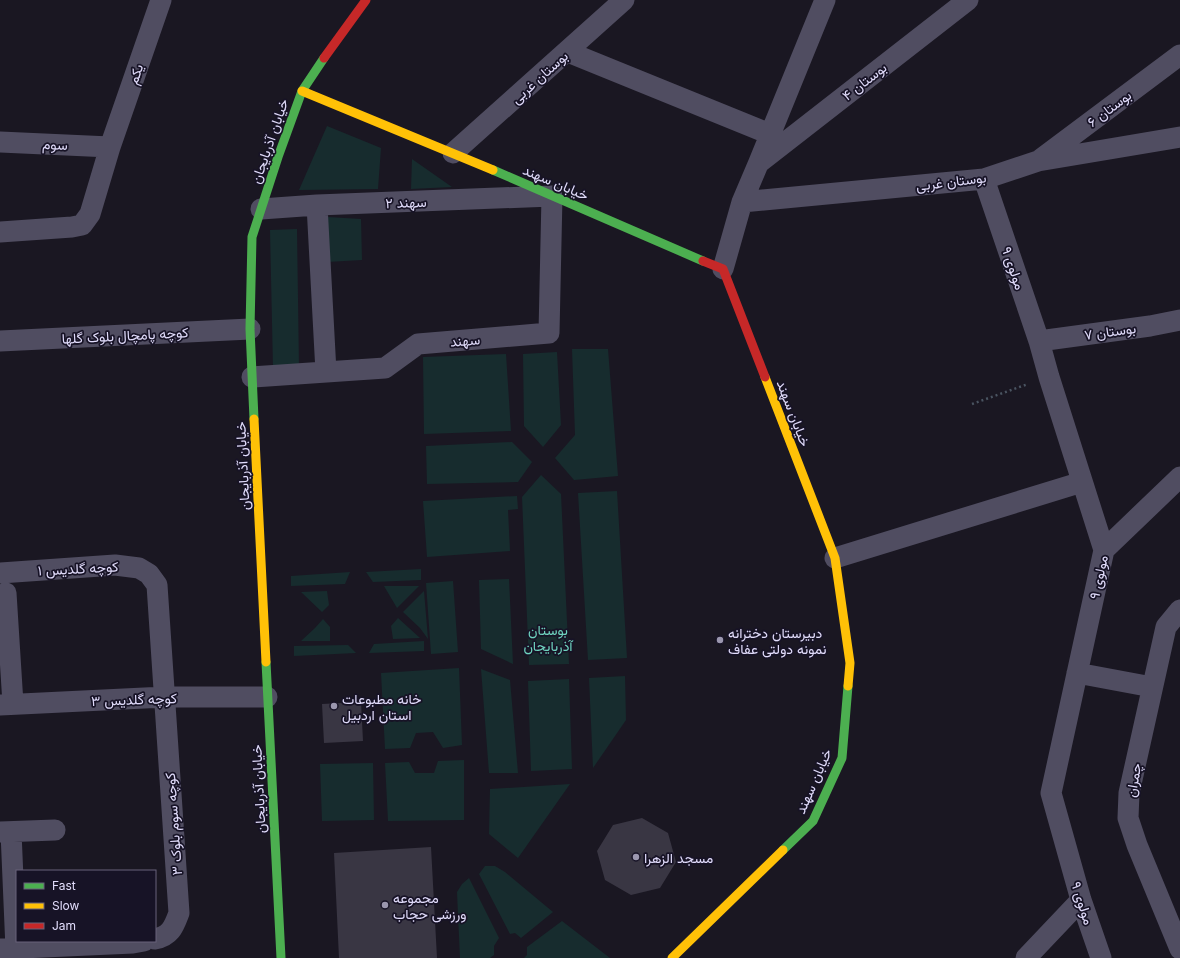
<svg xmlns="http://www.w3.org/2000/svg" width="1180" height="958" font-family="Inter,Vazirmatn,sans-serif">
<rect width="100%" height="100%" fill="#1a1722"/>
<path fill="#172c2e" d="M 327,126 L 381,148 L 378,189 L 299,190 Z
M 412,159 L 452,187 L 411,189 Z
M 328,217 L 361,219 L 362,260 L 327,262 Z
M 297,229 L 299,368 L 273,369 L 270,230 Z
M 572,349 L 608,349 L 618,476 L 574,480 L 555,458 L 575,435 Z
M 557,352 L 561,425 L 543,447 L 524,426 L 523,354 Z
M 506,354 L 511,431 L 424,434 L 423,357 Z
M 512,442 L 532,462 L 518,482 L 427,484 L 426,446 Z
M 541,475 L 561,494 L 569,664 L 529,665 L 522,497 Z
M 617,491 L 627,658 L 588,660 L 578,493 Z
M 517,496 L 518,509 L 508,510 L 510,551 L 427,557 L 423,501 Z
M 421,569 L 421,580 L 373,582 L 366,572 Z
M 350,572 L 345,584 L 291,586 L 291,576 Z
M 509,579 L 513,664 L 481,649 L 479,580 Z
M 453,581 L 458,652 L 431,654 L 426,583 Z
M 384,586 L 419,586 L 397,608 Z
M 327,591 L 329,605 L 322,612 L 301,592 Z
M 424,591 L 428,639 L 420,628 L 403,612 Z
M 398,618 L 420,638 L 393,639 L 391,626 Z
M 323,619 L 330,627 L 330,641 L 301,641 L 315,628 Z
M 424,641 L 424,651 L 369,653 L 374,644 Z
M 348,645 L 356,653 L 294,656 L 294,646 Z
M 459,668 L 462,745 L 443,748 L 433,732 L 416,733 L 410,748 L 385,749 L 381,673 Z
M 481,669 L 510,680 L 518,773 L 489,773 Z
M 625,676 L 626,720 L 593,768 L 589,678 Z
M 569,679 L 572,769 L 531,771 L 528,681 Z
M 464,760 L 464,820 L 388,821 L 385,763 L 409,762 L 415,773 L 434,773 L 438,761 Z
M 373,763 L 374,820 L 322,821 L 320,764 Z
M 570,784 L 518,858 L 489,834 L 490,789 Z
M 485,866 L 495,866 L 505,872 L 553,912 L 521,938 L 515,933 L 510,934 L 479,874 Z
M 469,878 L 499,938 L 494,946 L 494,955 L 490,958 L 460,958 L 457,892 L 462,884 Z
M 562,921 L 610,958 L 524,958 L 527,955 L 527,947 Z"/>
<path fill="#393643" d="M 361,702 L 363,741 L 324,743 L 322,704 Z
M 642,818 L 668,833 L 676,862 L 660,888 L 631,895 L 605,880 L 597,851 L 613,825 Z
M 431,847 L 437,958 L 339,958 L 334,853 Z"/>
<g fill="none" stroke-linecap="round" stroke-linejoin="round">
<path stroke="#4a5461" stroke-width="2.5" stroke-dasharray="2 3" stroke-linecap="butt" d="M 972,404 L 1028,384"/>
<path stroke="#504d61" stroke-width="21" d="M 568,52 L 770,134
M 0,142 L 110,147
M 453,153 L 624,0
M 1041,159 L 1180,55
M 760,162 L 968,0
M 984,179 L 1039,341 L 1049,377 L 1104,550 L 1051,793 L 1081,900 L 1101,958
M 742,202 L 984,179 L 1038,161 L 1180,137
M 317,205 L 326,372
M 0,232 L 72,227 L 82,225 L 90,214 L 110,147 L 161,0
M 723,269 L 742,202 L 759,162 L 825,0
M 0,341 L 250,329
M 1039,341 L 1150,326 L 1180,320
M 252,377 L 385,368 L 418,344 L 549,333 L 552,196 L 317,205 L 261,209
M 1104,550 L 1180,477
M 835,558 L 1082,482
M 0,573 L 115,565 L 139,568 L 149,574 L 157,585 L 179,913 C 174,926 171,936 155,939
M 6,593 L 13,704
M 1180,610 L 1166,627 L 1129,793 L 1128,818 L 1137,845 L 1180,949
M 1077,673 L 1152,687
M 0,705 L 165,697 L 267,697
M 0,832 L 55,830
M 11,832 L 16,949
M 0,949 L 133,943 L 144,941
M 1026,958 L 1081,900"/>
<path stroke="#4caf50" stroke-width="9" d="M 493,170 L 703,261
M 254,419 L 250,329 L 252,237 L 278,157 L 302,91 L 324,58
M 266,662 L 281,958
M 783,850 L 813,821 L 842,758 L 848,686"/>
<path stroke="#ffc107" stroke-width="9" d="M 302,91 L 493,170
M 765,377 L 835,558 L 850,663 L 848,686
M 254,419 L 266,662
M 672,958 L 783,850"/>
<path stroke="#c62828" stroke-width="9" d="M 324,58 L 366,0
M 703,261 L 723,269 L 765,377"/>
</g>
<g fill="#9b97af" stroke="#171326" stroke-width="1.5">
<circle cx="720" cy="640" r="4"/>
<circle cx="334" cy="706" r="4"/>
<circle cx="636" cy="857" r="4"/>
<circle cx="385" cy="905" r="4"/>
</g>
<g text-anchor="middle" dominant-baseline="central" stroke-width="3.5" stroke-linejoin="round" paint-order="stroke">
<g font-size="14" fill="#e1dcfb" stroke="#171326">
<text transform="translate(135 74) rotate(-71)">یکم</text>
<text transform="translate(539 77) rotate(-42)">بوستان غربی</text>
<text transform="translate(864 81) rotate(-38)">بوستان ۴</text>
<text transform="translate(1109 108) rotate(-37)">بوستان ۶</text>
<text transform="translate(269 141) rotate(-71)">خیابان آذربایجان</text>
<text transform="translate(55 144) rotate(3)">سوم</text>
<text transform="translate(951 181) rotate(-7)">بوستان غربی</text>
<text transform="translate(556 182) rotate(23)">خیابان سهند</text>
<text transform="translate(406 202) rotate(-2)">سهند ۲</text>
<text transform="translate(1014 268) rotate(71)">مولوی ۹</text>
<text transform="translate(1110 331) rotate(-8)">بوستان ۷</text>
<text transform="translate(125 335) rotate(-3)">کوچه پامچال بلوک گلها</text>
<text transform="translate(465 340) rotate(-5)">سهند</text>
<text transform="translate(794 413) rotate(69)">خیابان سهند</text>
<text transform="translate(242 466) rotate(-93)">خیابان آذربایجان</text>
<text transform="translate(78 568) rotate(-3)">کوچه گلدیس ۱</text>
<text transform="translate(1098 577) rotate(-78)">مولوی ۹</text>
<text transform="translate(134 699) rotate(-2)">کوچه گلدیس ۳</text>
<text transform="translate(1133 780) rotate(-80)">چمران</text>
<text transform="translate(813 781) rotate(-66)">خیابان سهند</text>
<text transform="translate(258 789) rotate(-93)">خیابان آذربایجان</text>
<text transform="translate(173 824) rotate(-94)">کوچه سوم بلوک ۳</text>
<text transform="translate(1083 903) rotate(72)">مولوی ۹</text>
</g>
<g font-size="14" fill="#6fd4bf" stroke="#171326">
<text x="548" y="629">بوستان<tspan x="548" dy="16">آذربایجان</tspan></text>
</g>
<g font-size="14" fill="#e1dcfb" stroke="#171326" text-anchor="start">
<text x="728" y="632">دبیرستان دخترانه<tspan x="728" dy="16">نمونه دولتی عفاف</tspan></text>
<text x="342" y="698">خانه مطبوعات<tspan x="342" dy="16">استان اردبیل</tspan></text>
<text x="644" y="857">مسجد الزهرا</text>
<text x="393" y="897">مجموعه<tspan x="393" dy="16">ورزشی حجاب</tspan></text>
</g>
</g>
<rect x="16" y="870" width="140" height="72" fill="#171326" stroke="#68637b"/>
<rect x="24" y="883" width="20" height="6" fill="#4caf50" stroke="#68637b"/>
<text x="52" y="890" font-size="12" fill="#e1dcfb">Fast</text>
<rect x="24" y="903" width="20" height="6" fill="#ffc107" stroke="#68637b"/>
<text x="52" y="910" font-size="12" fill="#e1dcfb">Slow</text>
<rect x="24" y="923" width="20" height="6" fill="#c62828" stroke="#68637b"/>
<text x="52" y="930" font-size="12" fill="#e1dcfb">Jam</text>
</svg>
